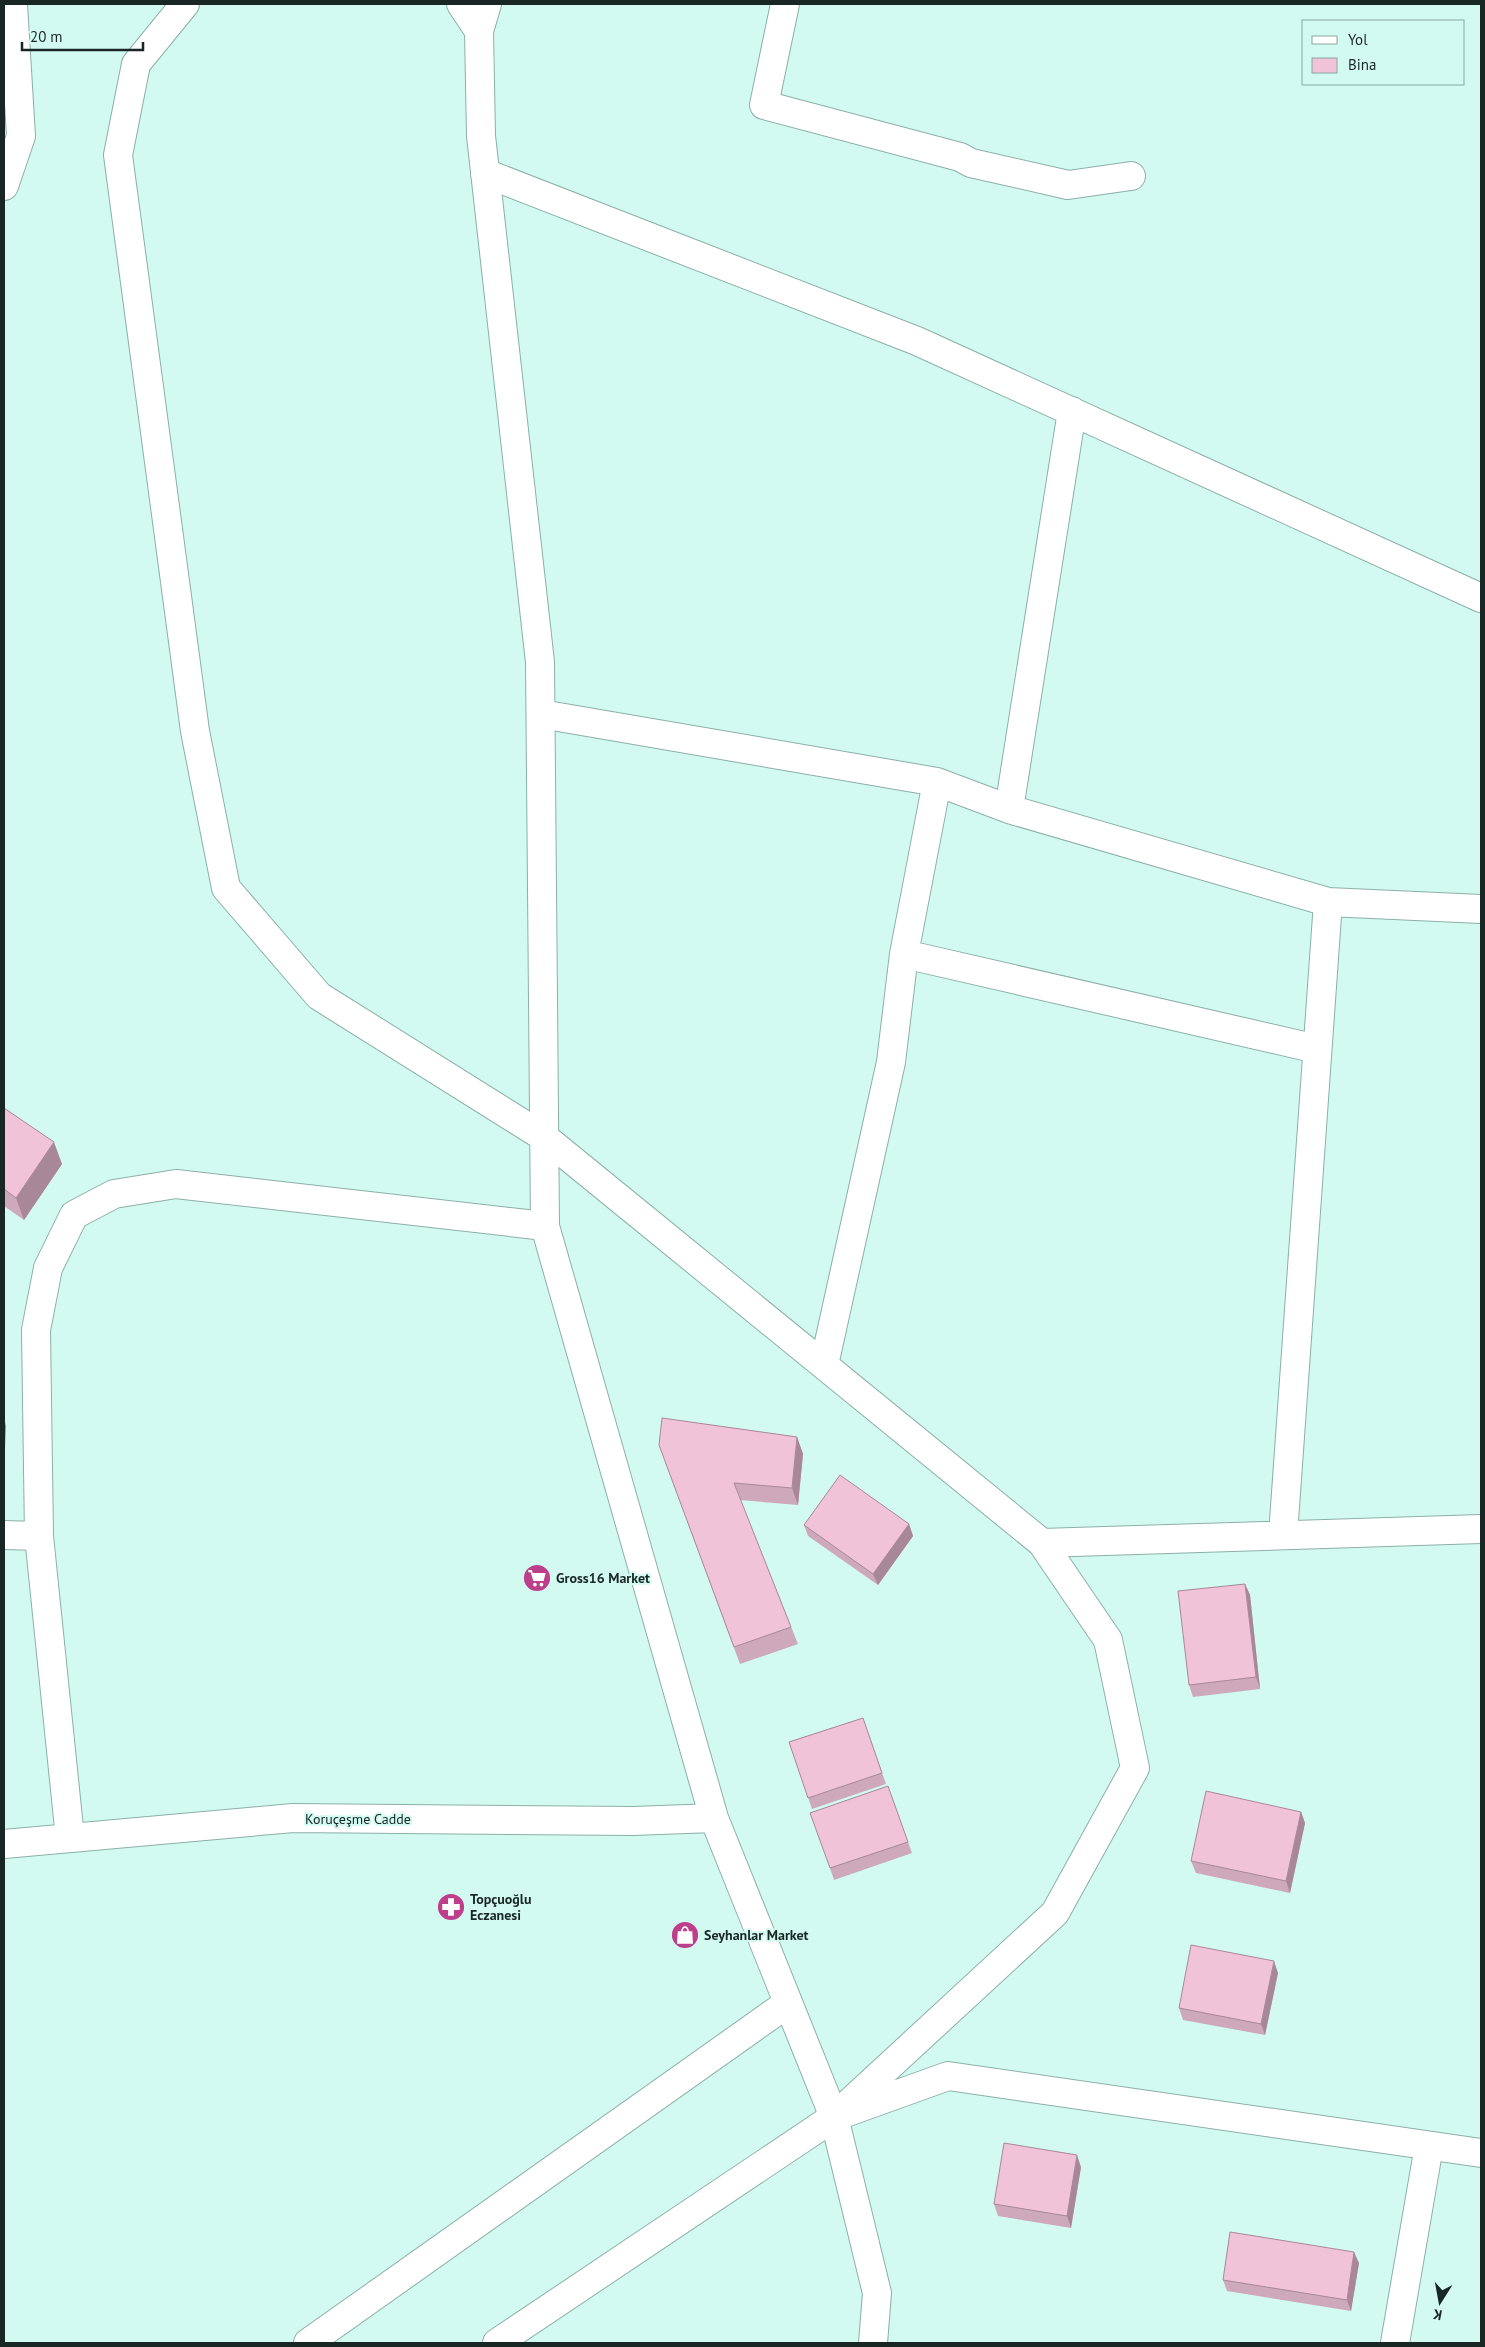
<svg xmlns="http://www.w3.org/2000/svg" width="1485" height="2347" font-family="'PT Sans',sans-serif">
<rect width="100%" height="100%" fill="#d3faf1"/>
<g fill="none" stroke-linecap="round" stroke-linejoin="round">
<defs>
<path id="minor" d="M 185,4 L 136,64 L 118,155 L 195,731 L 226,888 L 319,996 L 544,1137 L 1042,1543 L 1108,1640 L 1135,1768 L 1055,1913 L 834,2117
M 785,4 L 764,105 L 960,157 L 971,163 L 1068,185 L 1131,176
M 485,173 L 917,341 L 1481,598
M 4,186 L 21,136 L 13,4
M 541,714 L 937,782 L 1009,809 L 1328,902 L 1481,909
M 1009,809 L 1072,411
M 904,954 L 1317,1049
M 824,1365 L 891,1062 L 904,954 L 937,782
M 4,1535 L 39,1536
M 1283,1535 L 1328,902
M 1042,1543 L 1481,1529
M 70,1838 L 39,1536 L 36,1330 L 48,1268 L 74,1215 L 114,1194 L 176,1184 L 545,1226
M 308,2343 L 788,2003
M 497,2343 L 834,2117 L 948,2076 L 1481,2153
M 1395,2343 L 1429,2146"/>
<path id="tertiary" d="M 461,4 L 479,31
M 487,4 L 479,31 L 481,136 L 540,662 L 545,1226 L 714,1818 L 834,2117 L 877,2293 L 873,2343
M 4,1844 L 293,1818 L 633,1821 L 714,1818"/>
</defs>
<use href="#minor" stroke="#8bb0a7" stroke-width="30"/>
<use href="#tertiary" stroke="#8bb0a7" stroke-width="30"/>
<use href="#minor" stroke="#fff" stroke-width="28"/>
<use href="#tertiary" stroke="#fff" stroke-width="28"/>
</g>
<path fill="#cea8bb" d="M 4,1108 L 62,1164 L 24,1220 L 4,1206 Z
M 797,1437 L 803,1454 L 798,1505 L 740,1500 L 798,1644 L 740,1664 L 659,1445 Z
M 909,1524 L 913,1536 L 878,1585 L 808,1536 L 804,1525 Z
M 1245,1584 L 1250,1595 L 1260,1689 L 1193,1697 L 1189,1685 Z
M 863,1718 L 886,1784 L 812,1809 L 789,1742 Z
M 888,1786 L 912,1853 L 834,1880 L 830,1868 Z
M 1301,1812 L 1305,1823 L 1290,1893 L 1196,1873 L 1191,1861 Z
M 1278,1973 L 1265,2035 L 1183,2020 L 1179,2008 Z
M 1081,2167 L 1071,2228 L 998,2216 L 994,2204 Z
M 1359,2263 L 1351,2311 L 1227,2291 L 1223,2280 Z"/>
<path fill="#a88898" d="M 54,1142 L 62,1164 L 24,1220 L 16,1198 Z
M 4,1418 L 6,1426 L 4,1470 Z
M 797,1437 L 803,1454 L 798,1505 L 792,1488 Z
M 909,1524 L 913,1536 L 878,1585 L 873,1574 Z
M 1245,1584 L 1250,1595 L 1260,1689 L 1256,1677 Z
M 1301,1812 L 1305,1823 L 1290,1893 L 1286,1881 Z
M 1274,1961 L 1278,1973 L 1265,2035 L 1261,2024 Z
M 1077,2155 L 1081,2167 L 1071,2228 L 1067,2216 Z
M 1354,2252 L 1359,2263 L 1351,2311 L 1347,2300 Z"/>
<path fill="#f0c3d9" stroke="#a88898" d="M 4,1108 L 54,1142 L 16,1198 L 4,1189 Z
M 662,1418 L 797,1437 L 792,1488 L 734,1483 L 791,1627 L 734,1647 L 659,1445 Z
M 840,1475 L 909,1524 L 873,1574 L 804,1525 Z
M 1245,1584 L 1256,1677 L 1189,1685 L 1178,1591 Z
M 863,1718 L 882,1773 L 808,1798 L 789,1742 Z
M 888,1786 L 908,1842 L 830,1868 L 810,1813 Z
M 1206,1791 L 1301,1812 L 1286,1881 L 1191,1861 Z
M 1191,1945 L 1274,1961 L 1261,2024 L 1179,2008 Z
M 1004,2143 L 1077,2155 L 1067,2216 L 994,2204 Z
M 1230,2232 L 1354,2252 L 1347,2300 L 1223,2280 Z"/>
<defs>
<symbol id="supermarket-disc" viewBox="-11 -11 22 22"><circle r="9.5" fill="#bd3e8b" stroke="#d3faf1"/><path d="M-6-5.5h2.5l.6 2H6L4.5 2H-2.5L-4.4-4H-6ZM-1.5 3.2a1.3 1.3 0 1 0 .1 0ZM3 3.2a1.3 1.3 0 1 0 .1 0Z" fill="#fff"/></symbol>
<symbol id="pharmacy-disc" viewBox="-11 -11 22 22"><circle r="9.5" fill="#bd3e8b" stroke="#d3faf1"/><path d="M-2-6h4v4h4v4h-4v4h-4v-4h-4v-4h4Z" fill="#fff"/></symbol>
<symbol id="shop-disc" viewBox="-11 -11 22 22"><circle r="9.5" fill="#bd3e8b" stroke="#d3faf1"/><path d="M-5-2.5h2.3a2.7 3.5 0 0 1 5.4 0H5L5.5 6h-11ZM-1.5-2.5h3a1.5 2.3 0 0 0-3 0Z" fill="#fff"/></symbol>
</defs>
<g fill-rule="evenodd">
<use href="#supermarket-disc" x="521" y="1562" width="32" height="32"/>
<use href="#pharmacy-disc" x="435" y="1891" width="32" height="32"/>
<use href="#shop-disc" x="669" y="1919" width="32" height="32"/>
</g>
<g text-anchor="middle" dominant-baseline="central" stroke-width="4" stroke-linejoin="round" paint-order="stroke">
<g font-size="14" font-weight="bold" fill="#182724" stroke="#d3faf1" text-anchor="start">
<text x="556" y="1578">Gross16 Market</text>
<text x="470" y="1899">Topçuoğlu<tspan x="470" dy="16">Eczanesi</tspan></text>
<text x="704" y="1935">Seyhanlar Market</text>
</g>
<g font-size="14" fill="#182724" stroke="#d3faf1">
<text x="358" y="1819">Koruçeşme Cadde</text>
</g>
</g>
<rect width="1485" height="2347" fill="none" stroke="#182724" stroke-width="10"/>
<rect x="1302" y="20" width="162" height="65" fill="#d3faf1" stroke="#88a69f"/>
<rect x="1312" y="36" width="25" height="8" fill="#ffffff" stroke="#88a69f"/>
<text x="1348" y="45" font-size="15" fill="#182724">Yol</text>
<rect x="1312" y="58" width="25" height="15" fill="#f0c3d9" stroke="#88a69f"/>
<text x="1348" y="70" font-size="15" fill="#182724">Bina</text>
<g transform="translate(1440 2302) rotate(191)" stroke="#d3faf1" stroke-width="4" paint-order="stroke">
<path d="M0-4L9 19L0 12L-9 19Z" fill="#182724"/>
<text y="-8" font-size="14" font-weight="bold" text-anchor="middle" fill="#182724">K</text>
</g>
<path d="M22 42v8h121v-8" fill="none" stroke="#182724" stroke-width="2.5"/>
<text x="30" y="42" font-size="15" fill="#182724" stroke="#d3faf1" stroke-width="4" paint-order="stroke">20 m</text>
</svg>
